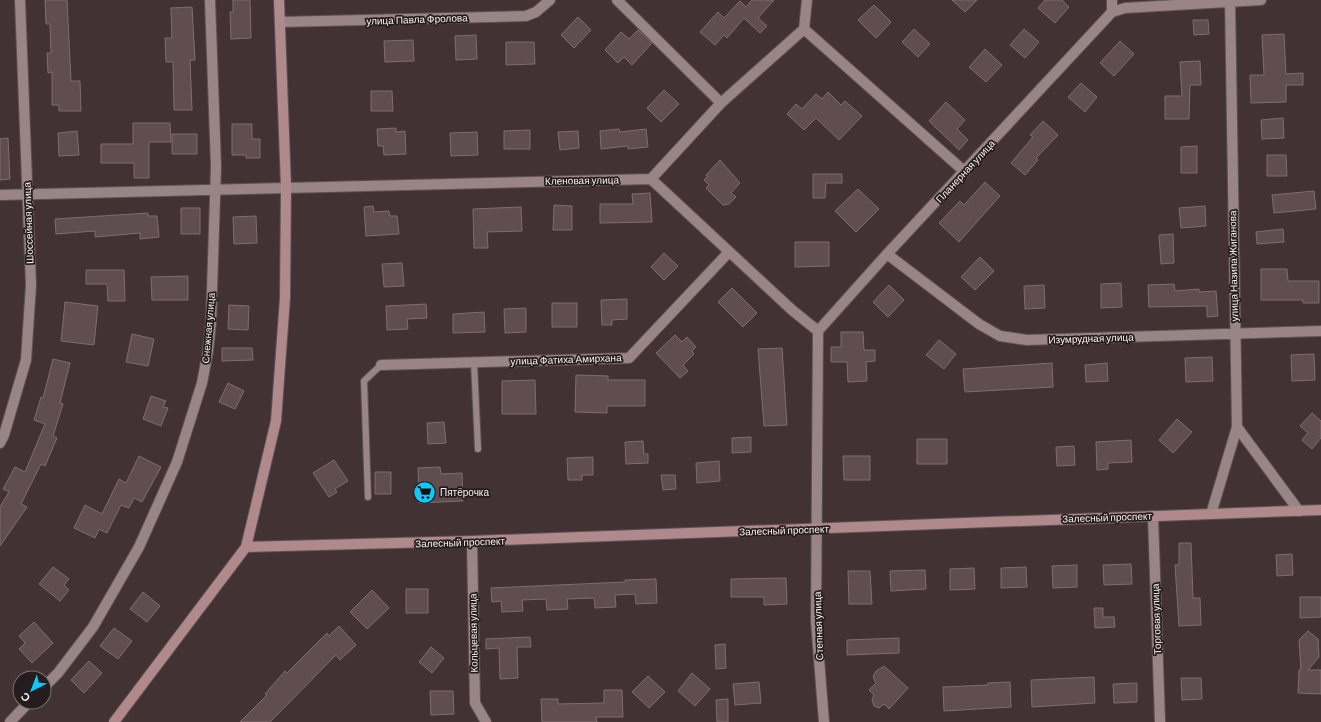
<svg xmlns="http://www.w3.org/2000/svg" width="1321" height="722" font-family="Barlow,sans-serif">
<rect width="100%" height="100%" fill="#423233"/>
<path fill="#5f4d4f" stroke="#806d6f" d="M 45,0 L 67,0 L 71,81 L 80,81 L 81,111 L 59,111 L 59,105 L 52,105 L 52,72 L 48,73 L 47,53 L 51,53 L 50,24 L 46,24 Z
M 233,0 L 250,0 L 251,38 L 231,39 L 230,12 L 233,12 Z
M 752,0 L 774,0 L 758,18 L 767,26 L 760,33 L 744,18 L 727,38 L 724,35 L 715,45 L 700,32 L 718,12 L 724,18 L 740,1 L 746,7 Z
M 952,0 L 977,0 L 965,12 Z
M 1045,0 L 1062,0 L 1069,7 L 1055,23 L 1038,8 Z
M 874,5 L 891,22 L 876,38 L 858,20 Z
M 192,7 L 195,60 L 190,60 L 192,110 L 174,110 L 173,62 L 166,62 L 165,38 L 172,38 L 171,8 Z
M 578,17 L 591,30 L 574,48 L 561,35 Z
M 1193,20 L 1208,20 L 1209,34 L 1194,35 Z
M 914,29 L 930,44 L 918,57 L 902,42 Z
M 1024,29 L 1039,42 L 1025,58 L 1010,45 Z
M 638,30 L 652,43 L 632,65 L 624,57 L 618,63 L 605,50 L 621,32 L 629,39 Z
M 1284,34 L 1286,74 L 1303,73 L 1303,85 L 1286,85 L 1286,102 L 1251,103 L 1250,75 L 1264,75 L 1262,35 Z
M 476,35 L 477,59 L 456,60 L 455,36 Z
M 413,40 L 414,61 L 385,62 L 384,41 Z
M 1120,41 L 1134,54 L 1114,76 L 1100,63 Z
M 506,42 L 534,42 L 535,64 L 506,65 Z
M 985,49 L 1002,65 L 986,82 L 969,67 Z
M 1200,61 L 1201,85 L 1190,85 L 1189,119 L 1165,119 L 1165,96 L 1182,96 L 1180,62 Z
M 1081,83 L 1097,97 L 1085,112 L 1068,97 Z
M 664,90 L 679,104 L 661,122 L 647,108 Z
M 371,91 L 392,91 L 393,111 L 371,111 Z
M 828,92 L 841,105 L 845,101 L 862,116 L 839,140 L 816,118 L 804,130 L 787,114 L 796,104 L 802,109 L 816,94 L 822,99 Z
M 946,102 L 965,120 L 957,129 L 968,140 L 959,150 L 929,121 Z
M 1283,118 L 1284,138 L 1262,139 L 1261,120 Z
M 1043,121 L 1058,135 L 1036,158 L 1038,160 L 1025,175 L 1011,163 L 1033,137 L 1030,135 Z
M 133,123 L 170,123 L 171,142 L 149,142 L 149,178 L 134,178 L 134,163 L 101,163 L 101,144 L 133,144 Z
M 232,124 L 252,124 L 252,139 L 260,139 L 260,158 L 246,158 L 246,155 L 232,155 Z
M 396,128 L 396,132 L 405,131 L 406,154 L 384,155 L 383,146 L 378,146 L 377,129 Z
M 619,129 L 620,132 L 646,129 L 648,147 L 628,149 L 628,146 L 601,149 L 600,131 Z
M 530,130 L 530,149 L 504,149 L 504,131 Z
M 77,131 L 79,155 L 59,156 L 58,133 Z
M 578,131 L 579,148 L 560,150 L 558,132 Z
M 477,132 L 478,155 L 451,156 L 450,133 Z
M 172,134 L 197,134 L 197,154 L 172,154 Z
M 8,138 L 10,179 L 0,180 L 0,139 Z
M 1197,146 L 1197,173 L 1181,173 L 1181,147 Z
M 1267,155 L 1286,155 L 1287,176 L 1267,176 Z
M 720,160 L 740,183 L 731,193 L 736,197 L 729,204 L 723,205 L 706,188 L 709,185 L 704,180 L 707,177 L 706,175 Z
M 813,174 L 842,174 L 842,183 L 826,183 L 825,198 L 813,198 Z
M 985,182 L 1000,196 L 959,242 L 939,223 L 960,201 L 964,205 Z
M 858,189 L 879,209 L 856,232 L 835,211 Z
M 1314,191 L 1316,209 L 1274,213 L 1272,195 Z
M 650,193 L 652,222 L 600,223 L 600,204 L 633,204 L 632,194 Z
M 554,205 L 572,206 L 572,230 L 553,230 Z
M 373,206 L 374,212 L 389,211 L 390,216 L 397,216 L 399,234 L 366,236 L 364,207 Z
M 1205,206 L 1206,226 L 1181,228 L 1179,208 Z
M 521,207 L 522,231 L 487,232 L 488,248 L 474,248 L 473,209 Z
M 181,208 L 200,208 L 200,234 L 181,234 Z
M 148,213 L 148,216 L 157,216 L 159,237 L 140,239 L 140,233 L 95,237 L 95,231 L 56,234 L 55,219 Z
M 256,216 L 257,243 L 234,244 L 233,217 Z
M 1283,229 L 1284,242 L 1257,244 L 1256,232 Z
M 1173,234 L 1174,263 L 1161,264 L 1159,235 Z
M 795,242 L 829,242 L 829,266 L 795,267 Z
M 664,253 L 678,266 L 664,280 L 651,267 Z
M 980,257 L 994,271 L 975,290 L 961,277 Z
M 402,263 L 404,286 L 384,287 L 382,264 Z
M 1261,269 L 1287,269 L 1288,281 L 1319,281 L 1319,303 L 1303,303 L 1303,300 L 1261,300 Z
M 86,270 L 124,270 L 125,301 L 108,301 L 107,284 L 86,284 Z
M 188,276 L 188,300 L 152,300 L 151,277 Z
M 1121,283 L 1122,307 L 1101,308 L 1101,284 Z
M 1174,284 L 1175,291 L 1199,289 L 1199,292 L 1216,291 L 1218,316 L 1207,317 L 1207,306 L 1149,307 L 1148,285 Z
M 889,285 L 904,300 L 888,317 L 873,302 Z
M 1044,285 L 1045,308 L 1025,309 L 1024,286 Z
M 732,288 L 757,313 L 743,327 L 718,302 Z
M 627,299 L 627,319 L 612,320 L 612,325 L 602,325 L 601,300 Z
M 65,302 L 98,306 L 94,345 L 61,341 Z
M 552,303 L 577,303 L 577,327 L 552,327 Z
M 426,304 L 427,318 L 407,319 L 408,329 L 387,330 L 386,306 Z
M 229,305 L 249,306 L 248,330 L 228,329 Z
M 526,308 L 526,332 L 505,333 L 504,309 Z
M 484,312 L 485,332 L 453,333 L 453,314 Z
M 841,332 L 863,332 L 864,350 L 875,350 L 875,361 L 866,362 L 867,381 L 848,382 L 847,362 L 831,362 L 831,347 L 841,347 Z
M 132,334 L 154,339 L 148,366 L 126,362 Z
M 675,335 L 682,342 L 687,337 L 696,347 L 692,351 L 694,354 L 683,365 L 688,371 L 680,378 L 656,353 Z
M 939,340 L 956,354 L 944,369 L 926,355 Z
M 222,348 L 252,348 L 253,360 L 222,361 Z
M 782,348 L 787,425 L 764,426 L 758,349 Z
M 1314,354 L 1315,380 L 1292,381 L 1291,355 Z
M 1212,357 L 1213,381 L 1186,382 L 1185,358 Z
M 53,359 L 70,363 L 60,403 L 63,404 L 53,436 L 57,438 L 45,466 L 41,464 L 21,504 L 27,507 L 0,546 L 0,507 L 9,492 L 3,489 L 15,467 L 25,472 L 45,424 L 34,420 L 41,397 L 43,398 Z
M 1052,363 L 1053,387 L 965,392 L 963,369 Z
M 1107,363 L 1108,381 L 1086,382 L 1085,365 Z
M 576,375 L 608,376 L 608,380 L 645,380 L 645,406 L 607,406 L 607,413 L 575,412 Z
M 535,380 L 536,414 L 502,414 L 502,381 Z
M 228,383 L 244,391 L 235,409 L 219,402 Z
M 151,396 L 166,401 L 163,407 L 168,408 L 161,426 L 143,419 Z
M 1312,413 L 1321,421 L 1321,438 L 1312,449 L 1302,440 L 1308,433 L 1300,426 Z
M 1177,419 L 1192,432 L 1173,453 L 1159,440 Z
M 444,422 L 446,443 L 428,444 L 427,423 Z
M 751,437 L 751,452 L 732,453 L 732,438 Z
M 917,439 L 947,439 L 947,464 L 917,464 Z
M 1131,440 L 1132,462 L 1108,463 L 1108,469 L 1097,470 L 1096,442 Z
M 643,441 L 644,454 L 648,454 L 648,463 L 626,464 L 625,442 Z
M 1074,446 L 1075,465 L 1057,466 L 1056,447 Z
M 139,456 L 161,467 L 142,502 L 134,498 L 129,508 L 121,505 L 107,533 L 99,529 L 95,538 L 74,528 L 85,505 L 102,514 L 119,479 L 126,483 Z
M 843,456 L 870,456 L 870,480 L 844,480 Z
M 593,457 L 593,475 L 582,475 L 582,480 L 568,480 L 567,458 Z
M 334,460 L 348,481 L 335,489 L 337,492 L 329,497 L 313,473 Z
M 719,461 L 720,481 L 697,483 L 696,463 Z
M 440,467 L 441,474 L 462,473 L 463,501 L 419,503 L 418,468 Z
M 375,472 L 391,472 L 391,494 L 375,494 Z
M 661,475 L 675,475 L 676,489 L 663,490 Z
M 1179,543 L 1191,543 L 1193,598 L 1200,598 L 1201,625 L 1179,626 L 1175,565 L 1179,565 Z
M 1292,554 L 1293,575 L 1277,576 L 1276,555 Z
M 1131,564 L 1132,584 L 1104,585 L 1103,565 Z
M 1077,565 L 1077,587 L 1053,588 L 1052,566 Z
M 53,567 L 69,579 L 64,585 L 69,590 L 60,601 L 39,584 Z
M 1026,567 L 1027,587 L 1001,588 L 1001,568 Z
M 974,568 L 975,589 L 950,590 L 950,569 Z
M 925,570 L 926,589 L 891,591 L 890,571 Z
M 848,571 L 870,571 L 872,604 L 849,604 Z
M 786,578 L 787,604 L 764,605 L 764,597 L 731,597 L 731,579 Z
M 656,579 L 657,603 L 636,604 L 635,594 L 615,595 L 616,607 L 595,608 L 594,598 L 567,599 L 568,609 L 547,610 L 546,599 L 522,600 L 523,611 L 502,612 L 501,601 L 492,602 L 491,588 L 625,582 L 625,580 Z
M 406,589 L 428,589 L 428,613 L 406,613 Z
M 372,590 L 389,608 L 367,629 L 350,612 Z
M 143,592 L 160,606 L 147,622 L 130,609 Z
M 1300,597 L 1321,597 L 1321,617 L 1300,618 Z
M 1094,608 L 1103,608 L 1103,617 L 1114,617 L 1115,627 L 1095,628 Z
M 34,622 L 53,643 L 32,663 L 19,649 L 25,643 L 19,636 Z
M 339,626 L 356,645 L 340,660 L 336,655 L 270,722 L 240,722 L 267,695 L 265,694 L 285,671 L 287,673 L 327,633 L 329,636 Z
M 114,628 L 132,641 L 118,659 L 100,646 Z
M 1308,631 L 1318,639 L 1319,657 L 1308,670 L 1321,670 L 1321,694 L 1298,693 L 1299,670 L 1301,670 L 1299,640 Z
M 530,637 L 531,647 L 517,647 L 518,678 L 500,679 L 499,648 L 486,649 L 486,639 Z
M 899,638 L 899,653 L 847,655 L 847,640 Z
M 725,644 L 726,668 L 716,669 L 715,645 Z
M 431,647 L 444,658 L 432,673 L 419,662 Z
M 89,661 L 102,673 L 84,693 L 71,680 Z
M 884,666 L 908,688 L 889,709 L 884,704 L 879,708 L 874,706 L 872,700 L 874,695 L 869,690 L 876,683 L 873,677 L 876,671 Z
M 692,673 L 710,689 L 695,706 L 678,691 Z
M 648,676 L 665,692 L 649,708 L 632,692 Z
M 1094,677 L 1095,703 L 1032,707 L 1031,680 Z
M 1181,678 L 1201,678 L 1202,699 L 1182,700 Z
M 759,682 L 761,703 L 735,705 L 733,684 Z
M 1010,682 L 1011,707 L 944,711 L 943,687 L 988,685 L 988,683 Z
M 1137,683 L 1137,702 L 1114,703 L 1113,684 Z
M 604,690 L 622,690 L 623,717 L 596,717 L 597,722 L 542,722 L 541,699 L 558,699 L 558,704 L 604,703 Z
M 430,691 L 453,691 L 454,714 L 431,715 Z
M 728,699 L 728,722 L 717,722 L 716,700 Z"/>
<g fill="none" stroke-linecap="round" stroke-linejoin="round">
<defs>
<path id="lane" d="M 474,362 L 478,449
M 368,497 L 364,381 L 381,365"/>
<path id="street" d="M 617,0 L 721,103
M 1112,0 L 1112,12
M 1230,1 L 1237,427 L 1299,511
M 1112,12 L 1125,8 L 1261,0
M 280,22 L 526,16 L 536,12 L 550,0
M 804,29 L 807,0
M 651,179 L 721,103 L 804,29 L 965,172
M 0,195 L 651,179 L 792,310 L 818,331
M 887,254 L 979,324 L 1000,336 L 1027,340 L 1321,331
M 818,331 L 887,254 L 1112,12
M 818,331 L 816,621 L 824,722
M 381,365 L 629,358 L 729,252
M 0,443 L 4,435 L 26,360 L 31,285 L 20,0
M 1211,514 L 1237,427
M 1153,516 L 1160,722
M 472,541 L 475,703 L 486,722
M 44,687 L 58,673 L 93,627 L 139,547 L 177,462 L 202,383 L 208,351 L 211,322 L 216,166 L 210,0
M 10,722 L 29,702"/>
<path id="secondary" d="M 246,547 L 472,541 L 1321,510
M 114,722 L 246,547 L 276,421 L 285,298 L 286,187 L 279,0"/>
</defs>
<use href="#lane" stroke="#5f5252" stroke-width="8"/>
<use href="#street" stroke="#5f5252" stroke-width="12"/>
<use href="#secondary" stroke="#5f5252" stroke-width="12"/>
<use href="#lane" stroke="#998586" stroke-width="6"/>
<use href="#street" stroke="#998586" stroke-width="10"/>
<use href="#secondary" stroke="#af898c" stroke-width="10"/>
</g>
<defs>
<symbol id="supermarket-disc" viewBox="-11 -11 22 22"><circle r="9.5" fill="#0ecafa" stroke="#241c1d"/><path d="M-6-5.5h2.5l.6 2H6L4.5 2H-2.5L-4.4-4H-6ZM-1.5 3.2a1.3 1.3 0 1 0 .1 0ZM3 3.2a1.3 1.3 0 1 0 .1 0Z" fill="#111"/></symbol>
</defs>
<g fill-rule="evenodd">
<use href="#supermarket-disc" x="412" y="480" width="25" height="25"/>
</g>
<g text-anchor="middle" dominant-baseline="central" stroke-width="3.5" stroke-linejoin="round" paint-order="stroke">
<g font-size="10" fill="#fbf0f0" stroke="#241c1d">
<text transform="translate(417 19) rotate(-2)">улица Павла Фролова</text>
<text transform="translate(965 171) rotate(-47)">Планерная улица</text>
<text transform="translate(582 180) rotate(-1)">Кленовая улица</text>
<text transform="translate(28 223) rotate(-92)">Шоссейная улица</text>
<text transform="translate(1233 266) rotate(-91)">улица Назипа Жиганова</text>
<text transform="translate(208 328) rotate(-85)">Снежная улица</text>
<text transform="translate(1091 338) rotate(-2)">Изумрудная улица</text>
<text transform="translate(566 359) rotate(-2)">улица Фатиха Амирхана</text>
<text transform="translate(1107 517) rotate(-2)">Залесный проспект</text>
<text transform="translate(784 530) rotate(-2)">Залесный проспект</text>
<text transform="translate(460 542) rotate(-2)">Залесный проспект</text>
<text transform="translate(1156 619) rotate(-92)">Торговая улица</text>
<text transform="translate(818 626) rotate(-92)">Степная улица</text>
<text transform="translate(473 633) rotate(-91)">Кольцевая улица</text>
</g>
<g font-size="10" fill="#fbf0f0" stroke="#241c1d" text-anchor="start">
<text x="440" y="492">Пятёрочка</text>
</g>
</g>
<g transform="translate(32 690) rotate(222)"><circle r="19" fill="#241c1d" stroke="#7a7171"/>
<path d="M0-3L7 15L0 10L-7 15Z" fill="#0ecafa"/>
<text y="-6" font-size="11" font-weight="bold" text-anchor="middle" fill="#fbf0f0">С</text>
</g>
</svg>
